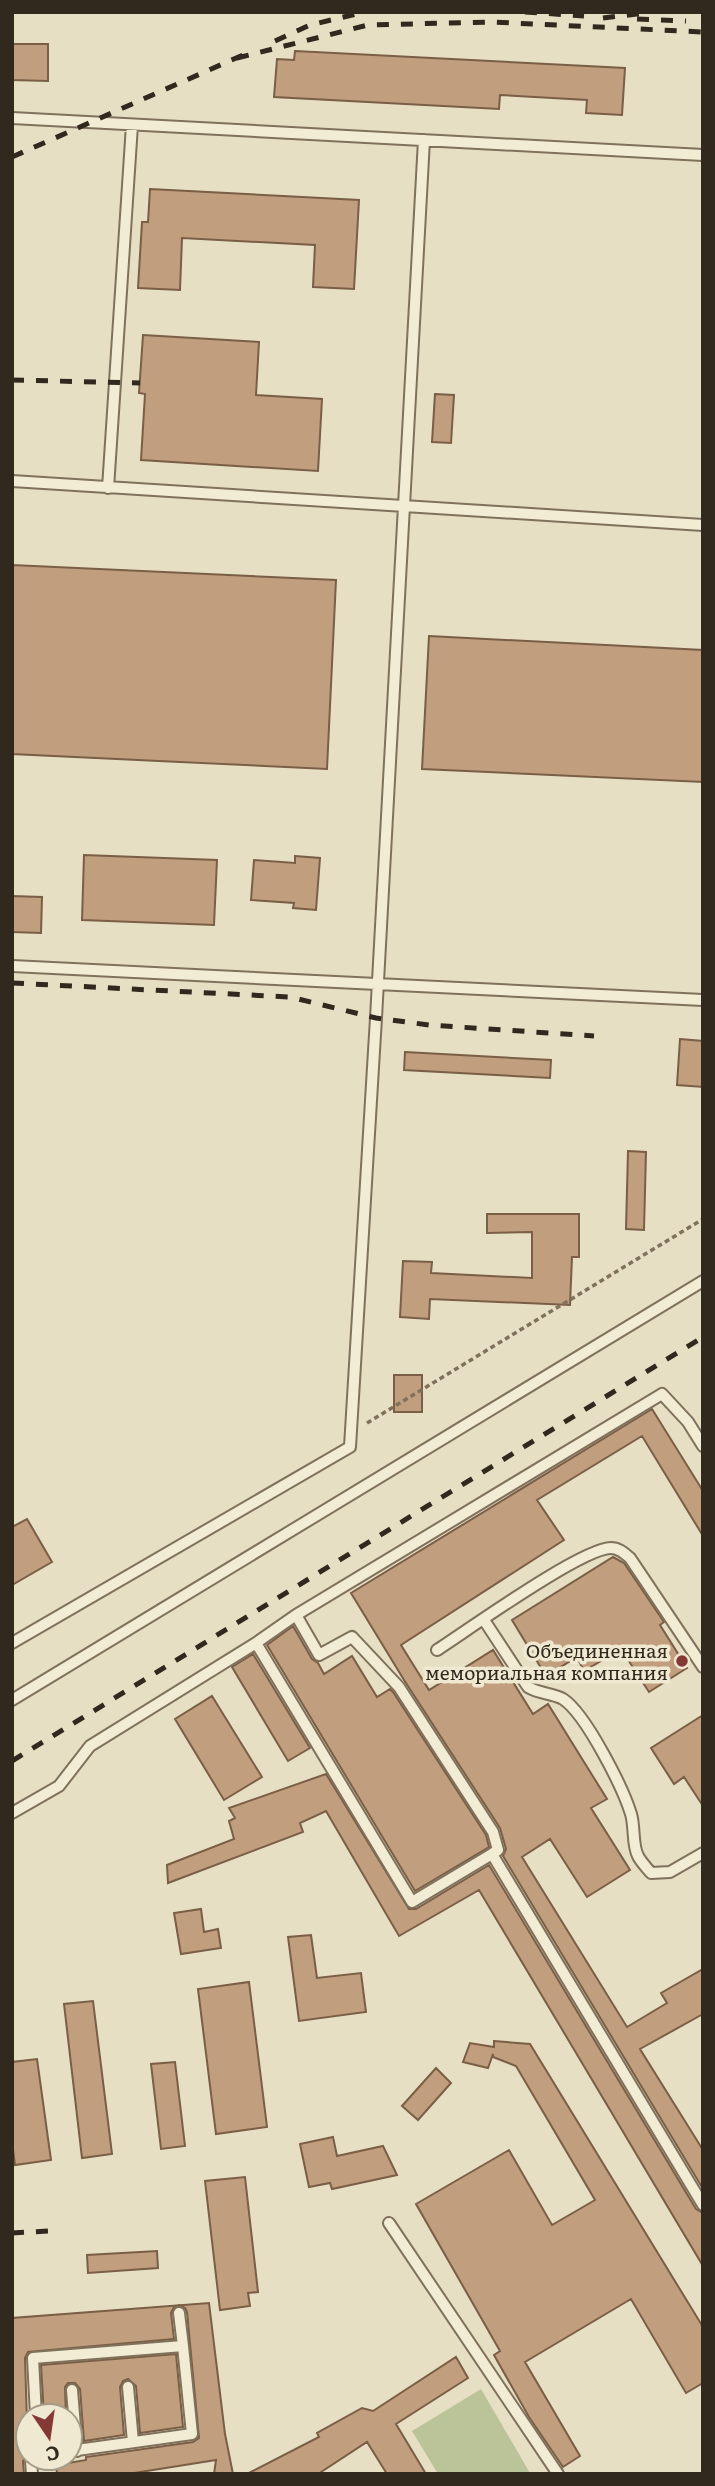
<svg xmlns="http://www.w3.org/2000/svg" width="715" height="2486" font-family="Literata,serif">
<rect width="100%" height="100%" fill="#e7dfc3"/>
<path fill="#bbc398" d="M 481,2389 L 530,2473 L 530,2474 L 438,2474 L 412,2431 Z"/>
<path fill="#c09e7e" stroke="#7a5e45" stroke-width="2" d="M 12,44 L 48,44 L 48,81 L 12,80 Z
M 295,51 L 625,68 L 622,115 L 586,113 L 587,100 L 500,95 L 499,109 L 274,97 L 277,59 L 294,60 Z
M 150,189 L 359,200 L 354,289 L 313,287 L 315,245 L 182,238 L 180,290 L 138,288 L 142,222 L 148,222 Z
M 143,335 L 259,342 L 256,395 L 322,399 L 318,471 L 141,460 L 145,394 L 139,393 Z
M 435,394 L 454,395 L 451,443 L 432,442 Z
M 12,565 L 336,580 L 327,769 L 12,754 Z
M 429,636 L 703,650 L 703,782 L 422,769 Z
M 84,855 L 217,860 L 214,925 L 82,920 Z
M 295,856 L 320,858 L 316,910 L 293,908 L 294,903 L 251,900 L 254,860 L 295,863 Z
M 12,896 L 42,897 L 41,933 L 12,932 Z
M 680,1039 L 703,1041 L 703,1087 L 677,1085 Z
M 405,1052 L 551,1060 L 550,1078 L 404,1070 Z
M 628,1151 L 646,1152 L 644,1230 L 626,1229 Z
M 487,1214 L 579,1214 L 579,1257 L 572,1257 L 570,1305 L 430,1299 L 429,1319 L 400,1317 L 403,1261 L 432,1262 L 431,1273 L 532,1278 L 532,1232 L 487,1233 Z
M 394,1375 L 422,1375 L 422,1412 L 394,1412 Z
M 652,1409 L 703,1491 L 703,1536 L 642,1436 L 537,1500 L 564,1540 L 401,1645 L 429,1690 L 493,1650 L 533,1714 L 548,1704 L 607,1799 L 591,1808 L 630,1870 L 587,1897 L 550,1839 L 522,1857 L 627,2027 L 667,2003 L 661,1993 L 703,1969 L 703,2014 L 640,2049 L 703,2150 L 703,2189 L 503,1856 L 506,1849 L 500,1828 L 404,1680 L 351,1593 Z
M 27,1519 L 52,1562 L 12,1585 L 12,1527 Z
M 613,1557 L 624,1563 L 664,1622 L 660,1625 L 687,1668 L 649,1692 L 621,1649 L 584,1671 L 577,1657 L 546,1676 L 512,1620 Z
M 293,1626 L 312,1659 L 318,1663 L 324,1674 L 352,1656 L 377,1697 L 390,1689 L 393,1692 L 486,1835 L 489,1847 L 415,1891 L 267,1645 Z
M 253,1654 L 310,1748 L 288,1761 L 232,1667 Z
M 212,1696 L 262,1777 L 224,1800 L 175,1719 Z
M 703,1715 L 703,1806 L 684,1777 L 674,1784 L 651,1748 Z
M 326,1774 L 409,1909 L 416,1909 L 489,1865 L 696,2209 L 703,2213 L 703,2266 L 479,1890 L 399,1936 L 326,1811 L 300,1823 L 303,1832 L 168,1883 L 167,1865 L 234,1839 L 229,1821 L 235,1818 L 229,1808 Z
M 201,1909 L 204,1932 L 218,1929 L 221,1948 L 181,1954 L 174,1913 Z
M 311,1935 L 317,1978 L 361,1973 L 366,2012 L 299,2021 L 288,1937 Z
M 249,1982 L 267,2127 L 216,2134 L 198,1989 Z
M 93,2001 L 112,2154 L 82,2158 L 64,2004 Z
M 494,2041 L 530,2044 L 703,2327 L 703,2383 L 686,2393 L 631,2299 L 525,2362 L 580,2456 L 563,2467 L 529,2417 L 494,2355 L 500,2351 L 416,2204 L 509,2150 L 552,2225 L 595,2200 L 516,2066 L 493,2057 L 493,2054 L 488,2068 L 463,2062 L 470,2043 L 494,2047 Z
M 37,2059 L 51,2160 L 15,2165 L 12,2141 L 12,2062 Z
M 175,2062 L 185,2146 L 161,2149 L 151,2064 Z
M 436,2068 L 451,2083 L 418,2120 L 402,2106 Z
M 333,2137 L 337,2156 L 383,2146 L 397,2175 L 332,2189 L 330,2183 L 309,2187 L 300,2144 Z
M 245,2177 L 258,2292 L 248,2293 L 250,2306 L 220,2310 L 205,2181 Z
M 157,2251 L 158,2268 L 88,2273 L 87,2255 Z
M 209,2303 L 225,2434 L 233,2474 L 214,2474 L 216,2460 L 128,2474 L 57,2474 L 56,2465 L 86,2460 L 86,2457 L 193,2442 L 199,2438 L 187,2312 L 185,2308 L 179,2305 L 174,2307 L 171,2313 L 174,2339 L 28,2352 L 25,2358 L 28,2454 L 23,2461 L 24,2474 L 12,2474 L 12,2318 Z
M 176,2354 L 183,2427 L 140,2433 L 136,2386 L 128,2379 L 123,2381 L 120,2387 L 124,2435 L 84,2441 L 80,2389 L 75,2383 L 68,2383 L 65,2387 L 66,2416 L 44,2416 L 41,2365 Z
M 456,2357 L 468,2378 L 396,2424 L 426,2474 L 387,2474 L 367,2442 L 318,2474 L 247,2474 L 319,2437 L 317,2433 L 362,2408 L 373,2411 Z"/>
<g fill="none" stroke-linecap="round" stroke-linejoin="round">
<defs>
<path id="service" d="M 12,118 L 703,155
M 12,481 L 703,525
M 108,488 L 132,125
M 12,966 L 703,1000
M 296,1615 L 319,1655 L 352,1637 L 399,1687 L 493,1832 L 498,1850 L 492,1854 L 703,2205
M 484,1620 L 528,1687 C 539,1694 553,1693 563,1699 C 586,1714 623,1788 631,1814 C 635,1827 632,1845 638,1856 C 641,1862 647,1868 651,1873 L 670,1872 L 703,1853
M 12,1643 L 350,1447 L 376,1018 L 424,140
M 256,1643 L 412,1902 L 492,1854
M 437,1650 C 468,1630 582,1548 611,1548 C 619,1548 624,1553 630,1558 L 703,1667
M 12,1700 L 703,1281
M 12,1813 L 59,1786 L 90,1746 L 256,1643 L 296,1615 L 662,1394 L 688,1422 L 703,1446
M 389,2223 L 558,2474
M 128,2387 L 133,2442
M 72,2390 L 77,2451
M 36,2416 L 33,2358 L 183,2346 L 179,2313
M 70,2451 L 192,2434 L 183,2346
M 32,2474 L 31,2461 L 36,2458"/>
</defs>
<use href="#service" stroke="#7f715c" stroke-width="14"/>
<path stroke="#7f715c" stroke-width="3.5" stroke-dasharray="5 3.5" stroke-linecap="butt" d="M 367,1423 L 703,1219"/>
<use href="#service" stroke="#f3ecd5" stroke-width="10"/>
<path stroke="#31281e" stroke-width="5" stroke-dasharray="12 12" stroke-linecap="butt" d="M 525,12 L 584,16
M 603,18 L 645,13
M 637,19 L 686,21
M 275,41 L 310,25 L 365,12
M 237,58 L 368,25 L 491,22 L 703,32
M 12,157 L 243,55
M 12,380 L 140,383
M 12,983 L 290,997 L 376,1018 L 429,1025 L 594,1036
M 12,1761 L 703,1337
M 12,2233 L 49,2231"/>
</g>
<circle fill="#853934" stroke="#f0e9d1" stroke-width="2.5" cx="682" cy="1661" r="7"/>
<g text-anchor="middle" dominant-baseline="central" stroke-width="7" stroke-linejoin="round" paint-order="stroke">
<g font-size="19" fill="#31281e" stroke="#f0e9d1" text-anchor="end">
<text x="668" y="1650">Объединенная<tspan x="668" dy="22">мемориальная компания</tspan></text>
</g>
</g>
<rect width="715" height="2486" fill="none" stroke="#31281e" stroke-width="28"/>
<g transform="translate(49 2437) rotate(167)"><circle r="33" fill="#f0e9d1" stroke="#a49c89" stroke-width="2"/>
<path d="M0-5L12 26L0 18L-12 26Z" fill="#853934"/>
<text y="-10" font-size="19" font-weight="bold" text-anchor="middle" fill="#31281e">С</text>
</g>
</svg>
